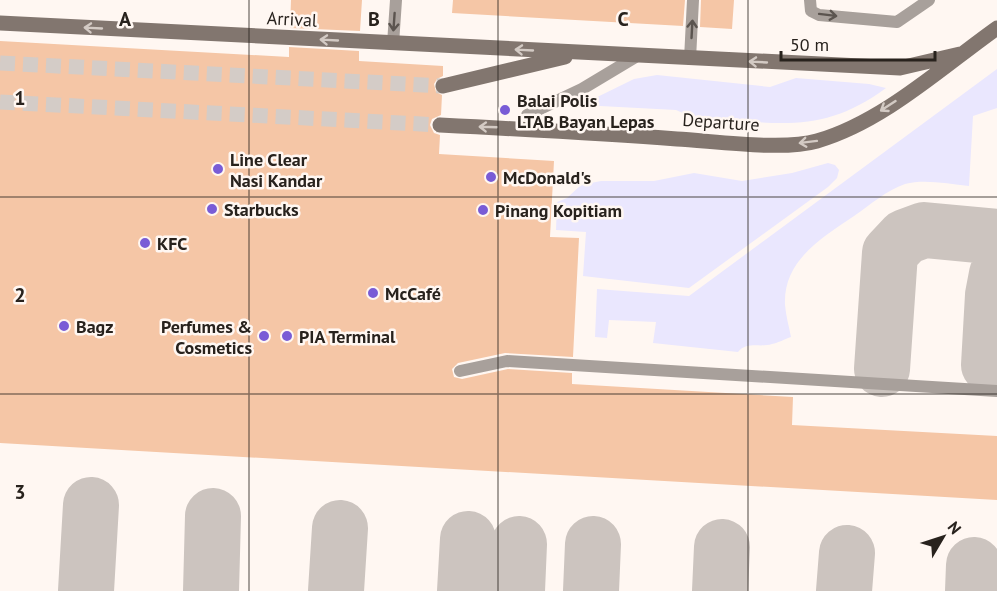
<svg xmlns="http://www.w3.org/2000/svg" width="997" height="591" font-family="'PT Sans',sans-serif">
<rect width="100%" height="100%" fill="#fff7f2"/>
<path fill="#eae7fe" d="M 997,69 L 997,108 L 973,116 L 969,186 C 948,184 925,179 905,184 C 887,190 870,205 854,216 C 822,238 783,260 785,305 C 786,316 789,327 791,337 C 785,339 778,343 772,344 C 760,348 747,341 738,352 L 653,343 L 656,322 L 609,320 L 607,338 L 595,337 L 597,289 L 689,296 Z
M 657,75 L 770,87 L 796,78 L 869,84 L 886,88 C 833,127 794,126 731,120 C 711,119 694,119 676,110 L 581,105 L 634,79 Z
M 828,163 L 835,165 L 839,170 L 837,178 L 828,187 L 689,288 L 583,276 L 586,232 L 556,230 L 557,202 L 567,198 L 581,185 L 601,181 L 654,181 L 694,173 L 742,181 L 792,173 Z"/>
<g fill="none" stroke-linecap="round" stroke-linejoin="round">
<path stroke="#ccc4bf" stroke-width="56" d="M 989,365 L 993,295 L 997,274
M 882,369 L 890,253 L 905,237 L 924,230 L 997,237
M 86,591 L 91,505
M 211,591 L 213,516
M 336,591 L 340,528
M 465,591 L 468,539
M 517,591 L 519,544
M 591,591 L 593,544
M 720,591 L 722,547
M 844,591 L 847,553
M 973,591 L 974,565"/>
</g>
<path fill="#f5c6a6" d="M 291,0 L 362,0 L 360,31 L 290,28 Z
M 453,0 L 685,0 L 683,26 L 452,13 Z
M 701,0 L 734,0 L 732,29 L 700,27 Z
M 0,41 L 289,57 L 289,47 L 359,51 L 359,61 L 443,66 L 443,76 L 437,79 L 434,84 L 436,92 L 442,95 L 441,115 L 432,119 L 430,125 L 434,133 L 440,135 L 439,154 L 554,161 L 550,237 L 579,238 L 573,357 L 505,353 L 458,363 L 452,369 L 454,377 L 462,379 L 508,369 L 572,373 L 572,384 L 793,397 L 792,425 L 997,436 L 997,500 L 0,443 Z"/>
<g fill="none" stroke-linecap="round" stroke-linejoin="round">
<path stroke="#d4ccc7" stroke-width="15" stroke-dasharray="15 8" stroke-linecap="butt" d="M 0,63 L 443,86
M 0,102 L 440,125"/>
<path stroke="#a8a09b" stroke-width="12" d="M 810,0 L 811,11 L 819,15 L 897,22 L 929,0
M 393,44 L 396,0
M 690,59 L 693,0
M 527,115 L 582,89 L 637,56
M 460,371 L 507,361 L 997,391"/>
<path stroke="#82766f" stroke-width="15" d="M 0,23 L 900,68 L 960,54
M 443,86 L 565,57
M 440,125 C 519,129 598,133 677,139 C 714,141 783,151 817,141 C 883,122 942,67 997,28"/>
</g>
<defs><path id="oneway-shaft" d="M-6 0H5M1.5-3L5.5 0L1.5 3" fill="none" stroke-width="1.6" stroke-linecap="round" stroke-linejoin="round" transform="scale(1.5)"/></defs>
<g stroke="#5b544f">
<use href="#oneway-shaft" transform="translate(828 15) rotate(7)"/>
<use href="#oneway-shaft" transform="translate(394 22) rotate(94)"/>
<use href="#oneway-shaft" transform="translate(692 29) rotate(-87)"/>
</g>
<g stroke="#d3cac4">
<use href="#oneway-shaft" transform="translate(93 28) rotate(-177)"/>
<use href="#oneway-shaft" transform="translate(329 40) rotate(-177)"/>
<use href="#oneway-shaft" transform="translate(524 50) rotate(-177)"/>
<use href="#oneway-shaft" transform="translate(758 62) rotate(-177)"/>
<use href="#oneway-shaft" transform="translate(888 106) rotate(147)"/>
<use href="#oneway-shaft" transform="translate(488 127) rotate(-178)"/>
<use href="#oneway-shaft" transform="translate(808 142) rotate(173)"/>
</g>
<path fill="none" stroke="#28221d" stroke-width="1.5" stroke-opacity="0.55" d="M 249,0 L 249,591M 498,0 L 498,591M 748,0 L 748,591M 0,197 L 997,197M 0,394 L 997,394"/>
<g fill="#795cd6" stroke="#fff7f2" stroke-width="2">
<circle cx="505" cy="110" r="6"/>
<circle cx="218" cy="169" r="6"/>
<circle cx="491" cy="177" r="6"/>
<circle cx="212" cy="209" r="6"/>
<circle cx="483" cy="210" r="6"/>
<circle cx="145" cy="243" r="6"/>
<circle cx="373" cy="293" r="6"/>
<circle cx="64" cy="326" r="6"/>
<circle cx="264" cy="336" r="6"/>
<circle cx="287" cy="336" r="6"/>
</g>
<g text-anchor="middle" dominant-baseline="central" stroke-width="5" stroke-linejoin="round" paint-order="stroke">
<g font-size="18" fill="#28221d" stroke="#fff7f2">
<text transform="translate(292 19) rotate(3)">Arrival</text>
<text transform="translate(721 122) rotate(4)">Departure</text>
</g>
<g font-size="18" font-weight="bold" fill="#28221d" stroke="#fff7f2" text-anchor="start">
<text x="517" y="100">Balai Polis<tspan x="517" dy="21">LTAB Bayan Lepas</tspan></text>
<text x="230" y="159">Line Clear<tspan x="230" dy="21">Nasi Kandar</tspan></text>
<text x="503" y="177">McDonald's</text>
<text x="224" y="209">Starbucks</text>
<text x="495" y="210">Pinang Kopitiam</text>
<text x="157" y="243">KFC</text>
<text x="385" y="293">McCafé</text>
<text x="76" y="326">Bagz</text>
<text x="252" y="326" text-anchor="end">Perfumes &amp;<tspan x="252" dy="21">Cosmetics</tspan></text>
<text x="299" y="336">PIA Terminal</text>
</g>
</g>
<g font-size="20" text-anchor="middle" font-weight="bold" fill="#28221d" stroke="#fff7f2" stroke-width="5" stroke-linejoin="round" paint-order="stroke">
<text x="125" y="26">A</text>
<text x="374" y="26">B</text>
<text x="623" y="26">C</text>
<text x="20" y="105">1</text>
<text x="20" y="302">2</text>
<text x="20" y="499">3</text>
</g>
<g transform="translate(943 537) rotate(51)" stroke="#fff7f2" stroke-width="4.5" paint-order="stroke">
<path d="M0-4.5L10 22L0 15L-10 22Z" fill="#28221d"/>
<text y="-9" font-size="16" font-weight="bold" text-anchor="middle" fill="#28221d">N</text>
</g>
<path d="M781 51v9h154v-9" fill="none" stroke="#28221d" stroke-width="3"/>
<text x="790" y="51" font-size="18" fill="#28221d" stroke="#fff7f2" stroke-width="4.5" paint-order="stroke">50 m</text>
</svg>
